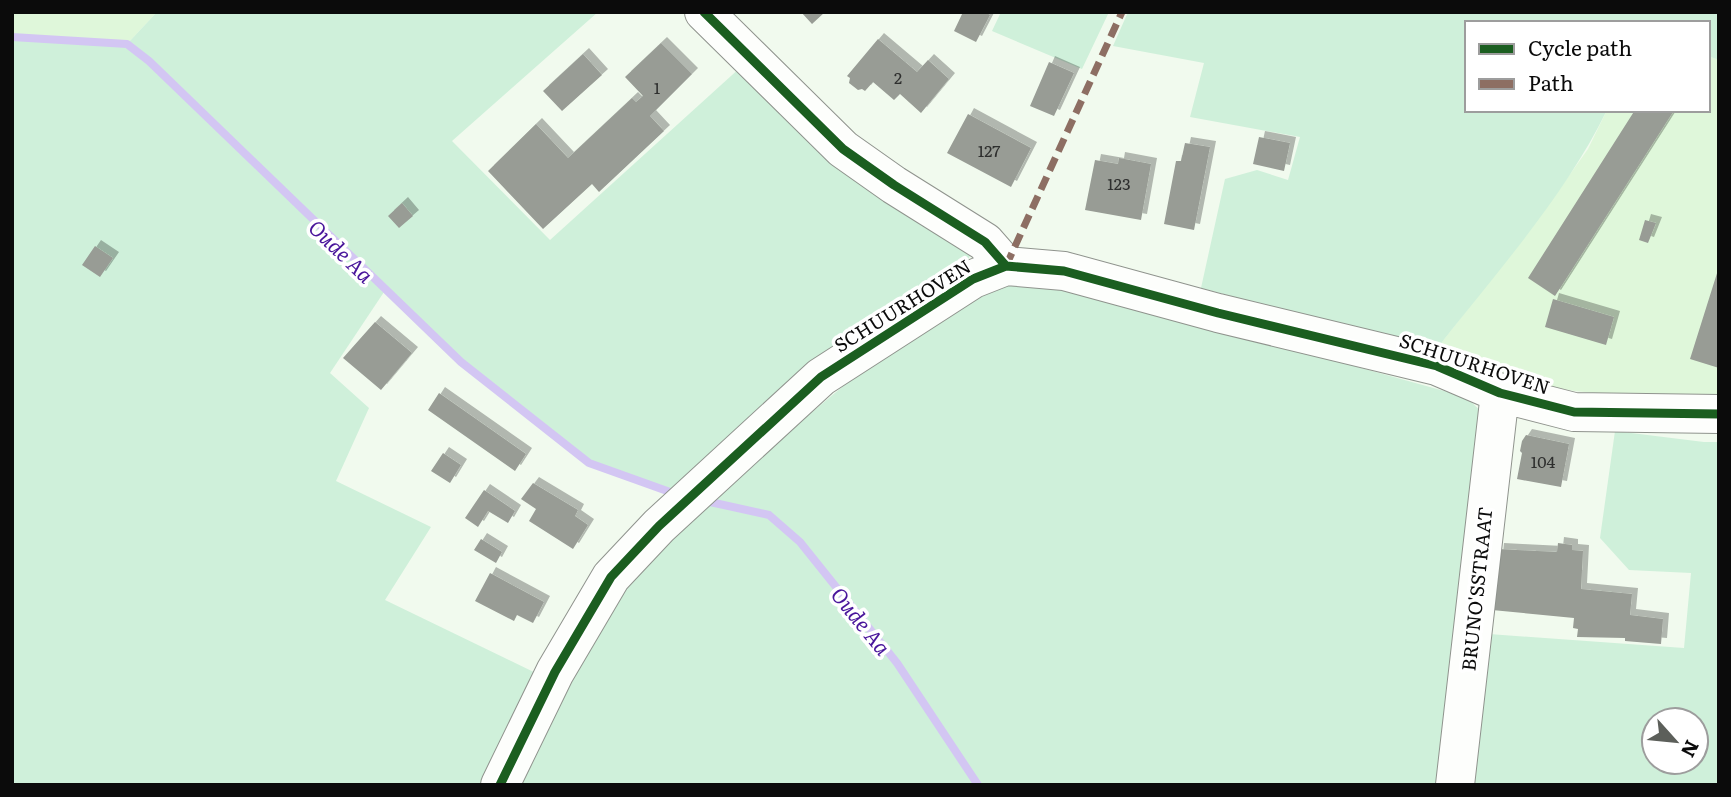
<svg xmlns="http://www.w3.org/2000/svg" width="1731" height="797" font-family="Literata,serif">
<defs>
<filter id="shadow"><feDropShadow dx="6" dy="-6" stdDeviation="0" flood-color="#0004"/></filter>
</defs>
<rect width="100%" height="100%" fill="#f1faee"/>
<path fill="#dff7da" d="M 12,12 L 157,12 L 127,44 L 12,34 Z
M 1708,56 L 1719,60 L 1719,394 L 1642,398 L 1575,391 L 1504,379 L 1435,351 L 1543,212 L 1588,149 L 1607,110 L 1708,110 Z"/>
<path fill="#cff0da" fill-rule="evenodd" d="M 157,12 L 598,12 L 452,141 L 550,240 L 742,66 L 966,245 L 970,256 L 964,266 L 670,492 L 589,463 L 461,362 L 386,289 L 330,373 L 369,408 L 336,481 L 431,527 L 385,600 L 544,677 L 492,785 L 12,785 L 12,40 L 127,44 Z
M 1001,12 L 1109,12 L 1082,69 L 992,31 Z
M 1128,12 L 1719,12 L 1719,60 L 1708,56 L 1708,23 L 1467,23 L 1467,110 L 1607,110 C 1564,198 1495,274 1435,351 L 1201,288 L 1225,179 L 1257,170 L 1288,180 L 1300,137 L 1190,117 L 1204,63 L 1113,46 Z
M 1021,278 L 1163,313 L 1466,397 L 1487,417 L 1445,785 L 513,785 L 563,685 L 631,579 L 713,495 L 884,352 L 983,291 Z
M 1615,431 L 1704,442 L 1719,442 L 1719,785 L 1471,785 L 1489,634 L 1684,648 L 1691,573 L 1629,570 L 1600,538 ZM 1654,720 L 1696,720 L 1696,762 L 1654,762 Z"/>
<g fill="none" stroke-linecap="round" stroke-linejoin="round">
<path stroke="#d3c6f3" stroke-width="8" d="M 12,37 L 127,44 L 149,61 L 461,362 L 589,463 L 670,492
M 710,502 L 769,515 L 800,542 L 897,663 L 978,785"/>
</g>
<path fill="#989c95" filter="url(#shadow)" d="M 801,12 L 825,12 L 812,24 Z
M 963,12 L 985,12 L 990,15 L 976,42 L 954,31 Z
M 878,39 L 917,72 L 928,60 L 949,79 L 921,113 L 900,94 L 894,100 L 873,82 L 865,91 L 862,89 L 858,90 L 849,83 L 850,78 L 847,76 Z
M 661,43 L 692,74 L 650,116 L 664,131 L 599,192 L 592,184 L 543,229 L 488,171 L 536,124 L 568,158 L 632,98 L 636,102 L 643,96 L 625,77 Z
M 583,54 L 602,75 L 562,111 L 543,91 Z
M 1049,62 L 1074,73 L 1054,116 L 1030,106 Z
M 1635,110 L 1673,112 L 1555,296 L 1528,278 Z
M 968,114 L 1031,148 L 1011,187 L 947,153 Z
M 1259,137 L 1290,143 L 1284,171 L 1253,164 Z
M 1185,143 L 1210,147 L 1194,230 L 1164,224 L 1176,161 L 1181,161 Z
M 1119,158 L 1151,164 L 1141,220 L 1085,210 L 1095,160 L 1118,164 Z
M 402,203 L 413,216 L 399,228 L 388,216 Z
M 1645,220 L 1656,223 L 1648,243 L 1639,240 Z
M 95,246 L 113,258 L 100,277 L 82,265 Z
M 1718,270 L 1719,270 L 1719,368 L 1690,359 Z
M 1553,299 L 1614,317 L 1606,345 L 1545,327 Z
M 375,322 L 412,353 L 381,390 L 343,358 Z
M 439,393 L 526,454 L 515,471 L 428,410 Z
M 1526,435 L 1569,444 L 1561,487 L 1517,479 L 1522,453 L 1520,451 L 1522,441 Z
M 443,453 L 461,465 L 450,483 L 431,471 Z
M 533,483 L 578,510 L 575,516 L 588,525 L 573,549 L 529,521 L 536,509 L 521,499 Z
M 484,490 L 515,511 L 508,523 L 488,511 L 478,527 L 465,518 Z
M 481,539 L 502,552 L 496,563 L 474,550 Z
M 1558,543 L 1572,545 L 1572,550 L 1583,551 L 1581,589 L 1632,594 L 1630,615 L 1663,619 L 1661,644 L 1625,641 L 1625,638 L 1577,637 L 1578,629 L 1573,628 L 1574,618 L 1492,610 L 1498,549 L 1557,552 Z
M 490,573 L 544,602 L 533,623 L 517,615 L 514,621 L 475,601 Z"/>
<g fill="none" stroke-linecap="round" stroke-linejoin="round">
<defs>
<path id="minor" d="M 704,12 L 843,149 L 894,185 L 985,242 L 1006,266
M 500,785 L 555,672 L 611,577 L 659,526 L 821,377 L 973,279 L 1006,266 L 1064,271 L 1218,313 L 1437,366 L 1500,393 L 1574,412 L 1719,414
M 1455,785 L 1500,393"/>
</defs>
<use href="#minor" stroke="#8f938d" stroke-width="40"/>
<use href="#minor" stroke="#fdfefc" stroke-width="38"/>
<path stroke="#8d6e63" stroke-width="7" stroke-dasharray="14 7" stroke-linecap="butt" d="M 1006,266 L 1122,12"/>
<defs>
<path id="cycleway" d="M 704,12 L 843,149 L 894,185 L 985,242 L 1006,266
M 500,785 L 555,672 L 611,577 L 659,526 L 821,377 L 973,279 L 1006,266 L 1064,271 L 1218,313 L 1437,366 L 1500,393 L 1574,412 L 1719,414"/>
</defs>
<use href="#cycleway" stroke="#fff" stroke-width="13"/>
<use href="#cycleway" stroke="#1b5e20" stroke-width="9"/>
</g>
<g text-anchor="middle" dominant-baseline="central" stroke-width="7" stroke-linejoin="round" paint-order="stroke">
<g font-size="16" fill="#2e2f2e">
<text x="898" y="77">2</text>
<text x="657" y="87">1</text>
<text x="989" y="150">127</text>
<text x="1119" y="183">123</text>
<text x="1543" y="461">104</text>
</g>
<g font-size="19" fill="#0b0b0b" stroke="#fff">
<text transform="translate(902 305) rotate(-32)">SCHUURHOVEN</text>
<text transform="translate(1475 363) rotate(18)">SCHUURHOVEN</text>
<text transform="translate(1476 589) rotate(-84)">BRUNO'SSTRAAT</text>
</g>
<g font-size="21" font-style="italic" fill="#49169b" stroke="#fff">
<text transform="translate(342 250) rotate(44)">Oude Aa</text>
<text transform="translate(862 620) rotate(51)">Oude Aa</text>
</g>
</g>
<rect width="1731" height="797" fill="none" stroke="#0b0b0b" stroke-width="28"/>
<rect x="1465" y="21" width="245" height="91" fill="#ffffff" stroke="#9d9d9d" stroke-width="2"/>
<rect x="1479" y="44" width="35" height="10" fill="#1b5e20" stroke="#9d9d9d" stroke-width="2"/>
<text x="1528" y="56" font-size="21" fill="#0b0b0b">Cycle path</text>
<rect x="1479" y="79" width="35" height="10" fill="#8d6e63" stroke="#9d9d9d" stroke-width="2"/>
<text x="1528" y="91" font-size="21" fill="#0b0b0b">Path</text>
<g transform="translate(1675 741) rotate(117)"><circle r="33" fill="#ffffff" stroke="#9d9d9d" stroke-width="2"/>
<path d="M0-5L12 26L0 18L-12 26Z" fill="#5c5f5a"/>
<text y="-10" font-size="19" font-weight="bold" text-anchor="middle" fill="#0b0b0b">N</text>
</g>
</svg>
